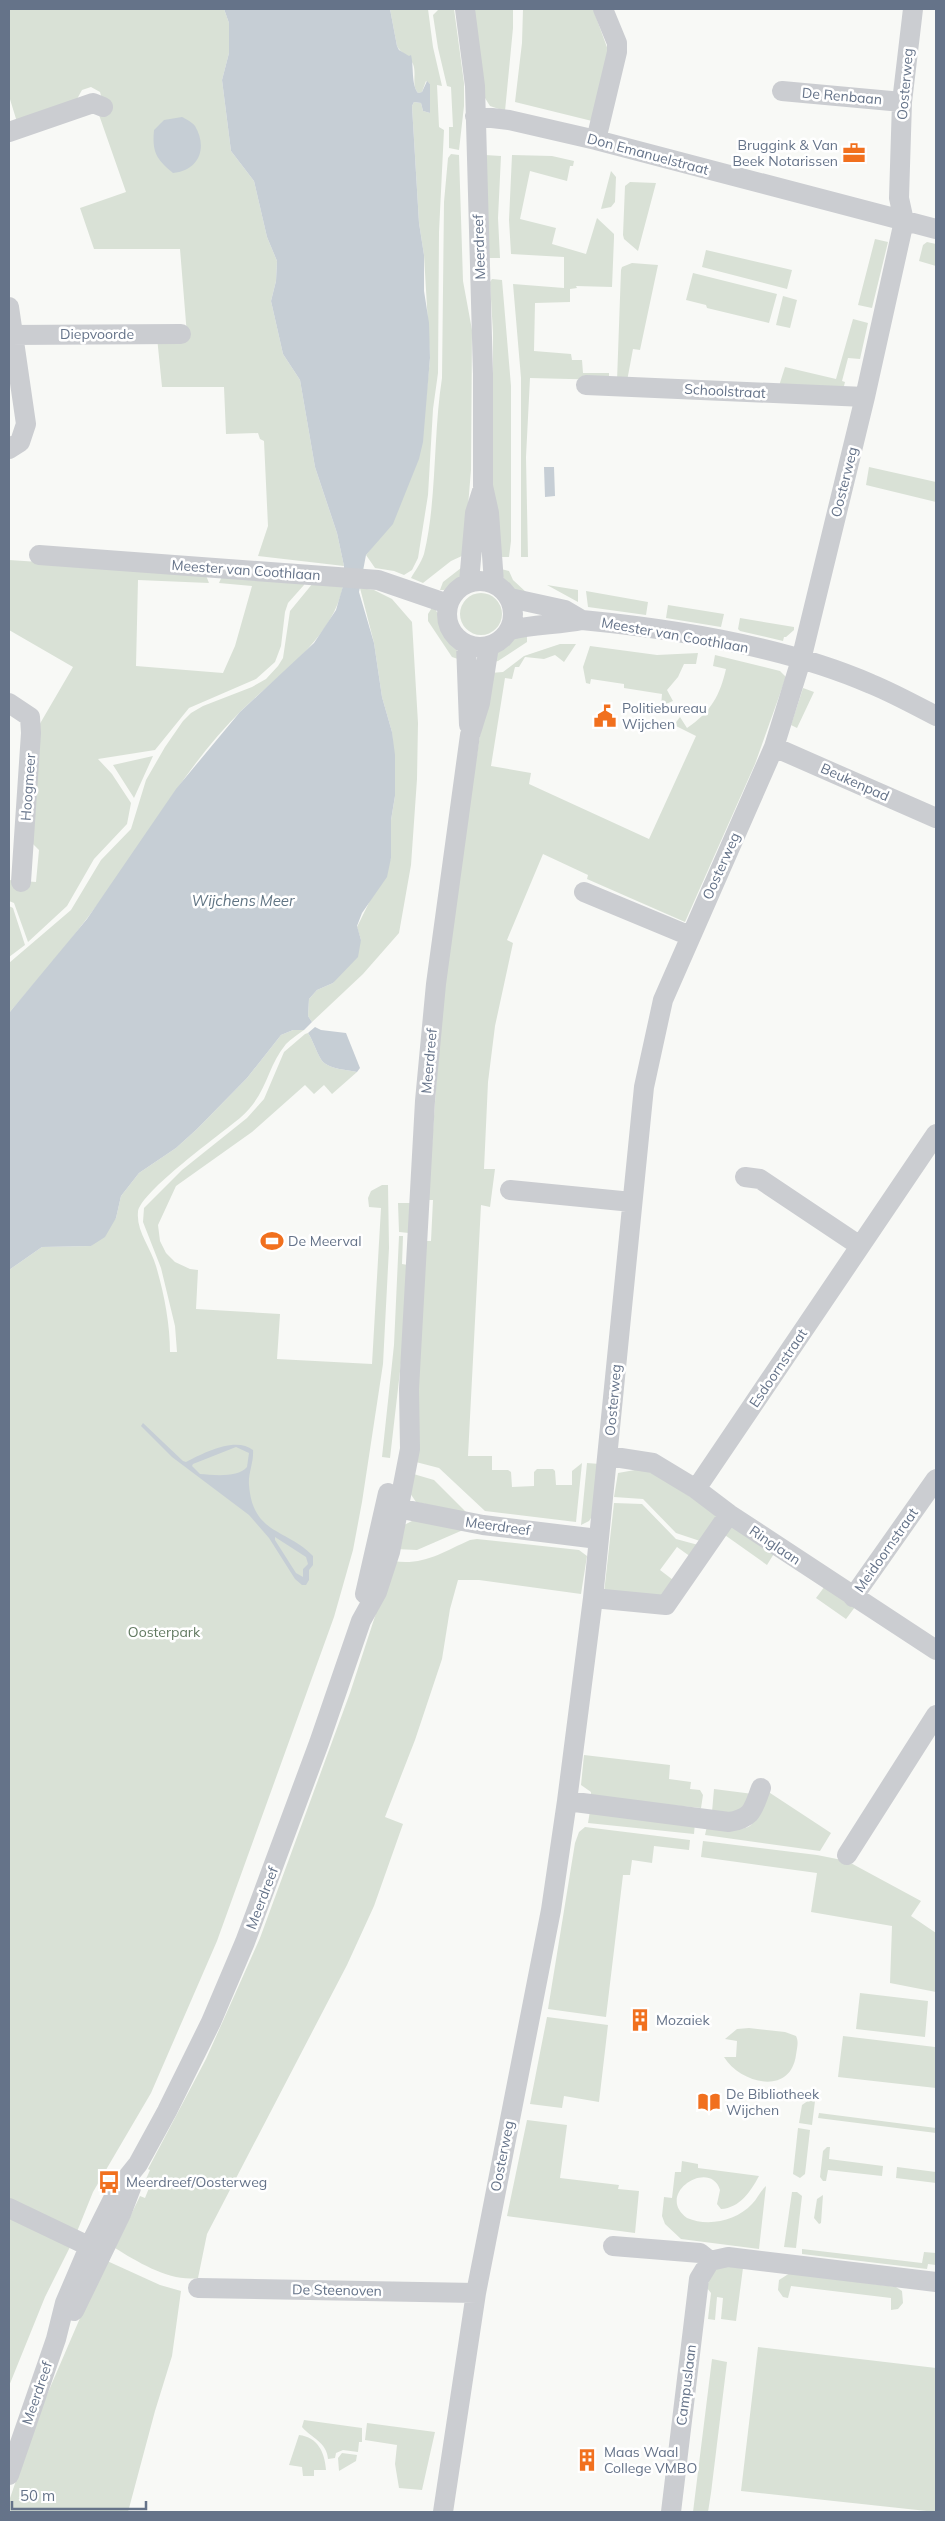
<svg xmlns="http://www.w3.org/2000/svg" width="945" height="2521" font-family="Mulish,sans-serif">
<rect width="100%" height="100%" fill="#f8f9f6"/>
<path fill="#d9e1d6" d="M 9,9 L 224,9 L 229,23 L 229,53 L 222,80 L 231,151 L 254,181 L 267,237 L 277,261 L 276,281 L 271,301 L 283,354 L 300,380 L 315,467 L 337,533 L 344,566 L 258,556 L 268,526 L 264,441 L 260,439 L 258,433 L 226,434 L 224,387 L 162,387 L 157,337 L 187,335 L 180,249 L 94,249 L 80,208 L 126,192 L 98,112 L 105,109 L 100,92 L 91,87 L 82,90 L 77,99 L 17,122 L 9,96 Z
M 390,9 L 428,9 L 433,47 L 442,86 L 437,85 L 439,127 L 444,130 L 439,232 L 438,373 L 433,409 L 428,495 L 418,558 L 412,570 L 404,575 L 394,571 L 375,568 L 366,555 L 377,541 L 426,398 L 430,359 L 424,255 L 419,223 L 412,106 L 414,102 L 421,103 L 423,111 L 430,113 L 430,84 L 426,81 L 422,92 L 418,93 C 411,85 417,74 413,64 C 409,55 401,54 397,46 Z
M 454,9 L 464,83 L 464,106 L 459,150 L 449,148 L 449,127 L 453,127 L 451,87 L 447,86 L 438,48 L 433,15 L 438,10 Z
M 474,9 L 513,9 L 513,28 L 505,111 L 490,106 L 485,98 Z
M 523,9 L 593,9 L 608,50 L 592,121 L 515,102 L 522,43 Z
M 451,154 L 459,155 L 463,281 L 472,330 L 471,470 L 464,555 L 451,561 L 423,583 L 411,578 C 415,571 421,563 424,554 C 437,501 433,435 442,378 L 444,202 L 448,158 Z
M 485,155 L 501,156 L 498,218 L 500,258 L 489,258 Z
M 512,155 L 552,156 L 574,161 L 573,166 L 570,166 L 567,181 L 530,171 L 520,219 L 556,228 L 552,244 L 586,254 L 597,218 L 614,234 L 614,238 L 612,287 L 576,286 L 577,288 L 570,289 L 570,302 L 535,303 L 534,351 L 571,354 L 572,360 L 582,360 L 583,373 L 609,373 L 609,380 L 530,378 L 526,457 L 528,557 L 521,557 L 521,378 L 513,284 L 564,288 L 564,257 L 511,254 L 509,220 Z
M 611,171 L 616,177 L 615,202 L 611,207 L 601,209 Z
M 630,182 L 656,183 L 638,251 L 624,239 L 623,235 L 625,186 Z
M 875,239 L 888,242 L 872,308 L 858,305 Z
M 927,242 L 936,244 L 936,266 L 919,261 L 923,245 Z
M 706,250 L 792,270 L 787,289 L 702,267 Z
M 632,263 L 658,265 L 640,350 L 633,349 L 627,381 L 617,381 L 621,270 L 622,267 Z
M 693,273 L 777,294 L 769,323 L 707,308 L 706,305 L 686,300 Z
M 492,279 L 502,280 L 511,386 L 511,541 L 509,557 L 498,557 L 493,502 L 493,333 L 490,282 Z
M 783,296 L 797,300 L 790,328 L 776,325 Z
M 853,319 L 868,323 L 860,359 L 848,358 L 842,381 L 845,382 L 843,390 L 779,386 L 785,367 L 836,379 Z
M 869,467 L 936,482 L 936,502 L 866,485 Z
M 9,560 L 205,573 L 209,583 L 138,580 L 136,666 L 223,673 L 235,646 L 252,586 L 219,583 L 223,574 L 303,579 L 304,585 L 288,603 L 285,612 L 281,646 L 275,662 L 256,679 L 189,708 L 155,750 L 98,759 L 112,774 L 131,803 L 127,824 L 94,859 L 67,906 L 28,942 L 14,903 L 9,901 L 9,880 L 36,882 L 39,850 L 29,840 L 38,727 L 73,667 L 9,630 Z
M 461,568 L 461,579 L 444,590 L 440,590 L 443,582 Z
M 501,569 L 509,571 L 513,580 L 527,593 L 516,594 L 504,580 Z
M 313,583 L 343,586 C 332,640 279,674 242,710 C 191,760 154,825 113,883 C 81,929 45,971 9,1013 L 9,963 L 71,910 L 101,860 L 131,829 L 146,780 L 165,747 L 183,721 L 191,713 L 203,706 L 252,687 L 266,679 L 278,666 L 283,658 L 290,611 Z
M 547,585 L 578,590 L 578,602 Z
M 360,588 L 374,590 L 392,599 L 412,622 L 418,723 L 417,779 L 411,865 L 399,933 L 363,974 L 312,1022 L 308,1016 L 309,999 L 317,990 L 333,983 L 361,940 L 357,927 L 391,858 L 391,820 L 395,796 L 392,732 L 382,697 L 374,643 Z
M 586,591 L 648,602 L 646,615 L 588,607 Z
M460 614a21 21 0 1 1 42 0a21 21 0 1 1-42 0Z
M 668,605 L 724,614 L 721,627 L 666,618 Z
M 433,606 C 440,615 440,623 444,632 C 449,642 459,649 461,660 L 452,657 L 428,621 L 428,614 Z
M 740,618 L 794,627 L 794,630 L 786,637 L 784,637 L 783,641 L 740,631 L 738,629 Z
M 527,633 L 527,642 L 498,661 L 493,662 C 497,648 513,637 527,633 Z
M 560,644 L 576,644 L 564,662 L 555,655 L 544,659 L 525,657 L 519,667 L 515,667 L 512,679 L 505,678 L 491,766 L 531,773 L 529,784 L 649,839 L 696,736 L 674,725 L 680,717 L 687,728 C 711,712 720,695 726,669 L 713,666 L 715,655 L 780,671 L 786,677 L 755,764 L 685,922 L 587,879 L 588,875 L 543,854 L 507,940 L 513,943 L 495,1026 L 488,1082 L 484,1169 L 495,1169 L 490,1207 L 481,1205 L 468,1456 L 492,1456 L 492,1470 L 508,1470 L 511,1472 L 512,1487 L 534,1486 L 534,1472 L 537,1469 L 553,1469 L 555,1471 L 556,1485 L 572,1485 L 572,1471 L 582,1463 L 576,1522 L 485,1511 L 439,1468 L 412,1461 L 425,1241 L 431,1241 L 433,1200 L 428,1200 L 440,1032 L 454,898 L 490,673 L 503,672 L 524,656 Z
M 590,646 L 657,655 L 698,653 L 696,664 L 684,664 L 678,677 L 667,690 L 673,701 L 661,706 L 662,694 L 624,688 L 624,684 L 591,679 L 590,684 L 586,683 L 583,667 Z
M 803,688 L 814,692 L 797,728 L 791,725 Z
M 153,756 L 134,798 L 113,765 Z
M 9,906 L 13,908 L 25,945 L 9,957 Z
M 293,1030 L 304,1030 C 298,1034 291,1039 286,1044 C 266,1068 268,1094 240,1118 C 222,1133 140,1192 138,1212 C 136,1231 151,1248 156,1266 C 164,1293 170,1324 170,1352 L 177,1352 L 175,1326 L 161,1268 L 143,1222 L 144,1208 L 182,1170 L 247,1118 L 264,1099 L 284,1052 L 305,1034 L 308,1033 C 313,1040 318,1057 323,1062 C 330,1069 348,1070 357,1072 L 332,1094 L 324,1085 L 314,1094 L 305,1085 L 252,1132 L 176,1186 L 158,1225 L 160,1241 L 166,1253 L 175,1262 L 190,1269 L 198,1270 L 196,1309 L 280,1314 L 277,1359 L 372,1364 L 381,1208 L 369,1207 L 368,1198 L 371,1191 L 382,1185 L 388,1185 L 389,1248 L 383,1364 L 362,1502 L 353,1550 L 334,1617 L 217,1941 L 151,2093 L 93,2192 L 74,2239 L 45,2297 L 9,2386 L 9,1270 L 42,1247 L 91,1246 L 116,1218 L 121,1196 L 139,1173 L 176,1148 L 197,1129 L 247,1078 L 281,1035 Z
M 398,1203 L 411,1203 L 409,1233 L 399,1232 Z
M 399,1236 L 403,1236 L 402,1264 L 408,1265 L 402,1354 L 390,1458 L 382,1457 L 394,1345 Z
M 587,1463 L 600,1464 L 593,1515 L 589,1521 L 581,1525 Z
M 646,1468 L 720,1516 L 703,1542 L 676,1533 L 643,1499 L 614,1497 L 618,1473 Z
M 410,1473 L 434,1480 L 467,1513 L 416,1502 L 410,1493 Z
M 614,1503 L 642,1504 L 676,1539 L 702,1546 L 691,1557 L 677,1547 L 660,1570 L 677,1583 L 666,1597 L 604,1593 Z
M 416,1519 L 463,1530 L 417,1550 L 395,1549 L 404,1525 Z
M 729,1522 L 775,1552 L 767,1565 L 722,1533 Z
M 477,1539 L 579,1550 L 587,1556 L 581,1594 L 479,1580 L 458,1580 L 450,1609 L 442,1659 L 415,1740 L 385,1817 L 403,1824 L 374,1906 L 347,1965 L 207,2234 L 198,2278 C 171,2282 139,2263 115,2248 L 140,2196 L 145,2198 L 149,2188 L 143,2186 L 150,2170 L 148,2169 L 206,2059 L 260,1938 L 350,1693 L 393,1561 C 423,1566 443,1552 470,1540 Z
M 825,1586 L 855,1607 L 846,1619 L 816,1598 Z
M 584,1755 L 670,1765 L 669,1779 L 691,1782 L 690,1789 L 700,1790 L 703,1795 L 701,1808 L 591,1797 L 591,1792 L 581,1785 Z
M 714,1789 L 753,1794 L 740,1813 L 712,1812 Z
M 764,1789 L 831,1833 L 820,1851 L 705,1835 L 707,1826 C 751,1831 755,1835 764,1789 Z
M 590,1811 L 695,1823 L 694,1834 L 588,1823 Z
M 585,1827 L 690,1840 L 689,1850 L 654,1846 L 652,1863 L 632,1860 L 630,1875 L 623,1875 L 606,2017 L 548,2009 L 575,1843 L 579,1832 Z
M 703,1841 L 817,1855 L 847,1861 L 921,1901 L 911,1916 L 936,1933 L 936,1992 L 890,1983 L 892,1926 L 811,1912 L 817,1873 L 701,1857 Z
M 860,1993 L 928,2001 L 925,2037 L 856,2029 Z
M 547,2017 L 608,2025 L 599,2102 L 564,2096 L 562,2108 L 530,2104 Z
M 749,2028 L 785,2032 L 796,2036 C 799,2042 797,2048 796,2055 C 790,2097 740,2083 724,2057 L 736,2057 L 737,2041 L 725,2039 L 737,2029 Z
M 843,2036 L 935,2047 L 936,2041 L 936,2088 L 838,2077 Z
M 809,2100 L 815,2101 L 812,2125 L 799,2123 L 802,2105 Z
M 819,2113 L 936,2128 L 936,2133 L 818,2118 Z
M 527,2120 L 567,2125 L 560,2178 L 619,2185 L 618,2189 L 639,2191 L 635,2233 L 507,2216 Z
M 798,2128 L 810,2130 L 805,2174 L 800,2178 L 793,2174 Z
M 827,2147 L 830,2147 L 829,2159 L 883,2166 L 882,2176 L 828,2170 L 826,2181 L 823,2181 L 820,2177 L 823,2151 Z
M 682,2161 L 698,2164 L 698,2168 L 759,2176 C 751,2191 740,2208 721,2209 L 717,2204 L 720,2190 C 710,2158 654,2194 687,2218 C 708,2227 736,2221 752,2204 C 757,2199 761,2190 766,2186 L 759,2249 L 681,2239 L 665,2224 L 662,2216 L 664,2197 L 672,2198 L 675,2172 L 681,2172 Z
M 897,2167 L 936,2172 L 936,2183 L 896,2178 Z
M 792,2192 L 797,2192 L 802,2196 L 796,2248 L 784,2247 Z
M 823,2195 L 821,2223 L 819,2224 L 814,2218 L 817,2199 Z
M 802,2249 L 922,2263 L 924,2252 L 936,2253 L 936,2265 L 928,2264 L 927,2269 L 802,2254 Z
M 105,2260 L 160,2285 L 181,2291 L 172,2356 L 155,2411 L 128,2512 L 9,2512 L 9,2501 L 40,2411 Z
M 722,2265 L 743,2268 L 736,2321 L 721,2319 L 723,2298 L 717,2297 L 715,2320 L 708,2319 L 711,2293 L 707,2288 L 711,2272 Z
M 790,2273 L 896,2287 L 902,2291 L 903,2303 L 898,2309 L 891,2310 L 891,2298 L 791,2286 L 788,2298 L 783,2297 L 778,2290 L 779,2280 Z
M 758,2347 L 936,2368 L 936,2512 L 741,2491 Z
M 712,2359 L 727,2362 L 711,2493 L 708,2512 L 693,2512 Z
M 304,2420 L 362,2428 L 362,2442 L 359,2442 L 358,2452 L 343,2450 L 336,2453 L 335,2458 L 328,2459 C 327,2442 311,2438 302,2427 Z
M 367,2423 L 435,2432 L 422,2490 L 399,2488 L 395,2464 L 397,2445 L 365,2440 Z
M 299,2435 C 318,2437 325,2453 326,2470 L 314,2470 L 314,2476 L 303,2476 L 302,2467 L 289,2465 Z
M 342,2453 L 357,2455 L 356,2461 L 339,2471 L 338,2458 Z"/>
<path fill="#c6ced5" fill-rule="evenodd" d="M 224,9 L 390,9 L 397,46 L 399,50 L 409,56 L 411,55 C 414,66 411,84 418,93 L 422,92 L 427,81 L 430,84 L 430,113 L 423,111 L 421,103 L 414,102 L 412,106 L 419,223 L 424,255 L 424,291 L 429,323 L 430,358 L 423,442 L 419,459 L 393,524 L 366,555 L 359,592 L 374,643 L 382,697 L 392,732 L 395,755 L 395,796 L 391,820 L 391,858 L 387,877 L 362,913 L 357,926 L 361,940 L 358,957 L 333,983 L 317,990 L 309,999 L 308,1016 L 312,1022 L 304,1030 L 293,1030 L 281,1035 L 247,1078 L 197,1129 L 176,1148 L 139,1173 L 121,1196 L 116,1218 L 105,1237 L 91,1246 L 42,1247 L 9,1270 L 9,1013 L 87,919 L 176,789 L 220,736 L 240,712 L 314,643 L 336,610 L 343,586 L 344,566 L 337,533 L 315,467 L 300,380 L 283,354 L 271,301 L 276,281 L 277,261 L 267,237 L 254,181 L 231,151 L 222,80 L 229,53 L 229,23 Z
M 182,117 C 186,119 192,122 195,126 C 208,148 199,170 173,173 C 156,159 152,152 154,130 L 164,120 Z
M 544,467 L 554,467 L 555,496 L 545,497 Z
M 315,1027 L 321,1030 L 346,1033 L 360,1068 L 357,1072 C 348,1070 330,1069 323,1062 C 318,1057 313,1040 308,1033 Z
M 143,1423 L 183,1461 L 186,1462 C 203,1453 236,1436 253,1450 C 254,1462 248,1473 249,1485 C 253,1535 286,1528 313,1556 L 313,1565 L 309,1570 L 309,1580 L 306,1585 L 302,1585 L 295,1579 L 269,1538 L 249,1515 L 172,1457 L 141,1426 ZM 236,1447 L 249,1453 L 247,1467 C 238,1478 213,1475 200,1474 L 192,1466 L 193,1464 ZM 275,1537 L 306,1557 L 308,1564 L 303,1569 L 303,1577 L 296,1573 L 275,1540 Z"/>
<g fill="none" stroke-linecap="round" stroke-linejoin="round">
<path stroke="#cbcdd1" stroke-width="20" d="M 465,9 L 475,86 L 483,374 L 483,486 L 489,513 L 494,583
M 782,91 L 902,102
M 475,116 L 509,120 L 596,140 L 936,229
M 9,132 L 93,103 L 103,107
M 596,140 L 617,52 L 617,43 L 603,9
M 9,307 L 26,424 L 20,442 L 9,449
M 9,335 L 181,334
M 586,385 L 865,397
M 39,555 L 378,580 L 448,604
M447 614a33 33 0 1 1 66 0a33 33 0 1 1-66 0Z
M 469,582 L 475,513 L 482,491
M 510,598 L 565,610 L 582,620
M 510,630 C 534,624 558,625 582,620 C 675,629 786,647 871,684 C 893,693 915,705 936,716
M 466,644 L 469,725
M 9,703 L 30,717 L 31,733 L 21,882
M 774,747 L 936,818
M 584,892 L 690,936
M 745,1177 L 760,1179 L 860,1246
M 510,1190 L 632,1202
M 608,1456 L 653,1463 L 696,1489 L 729,1514 L 936,1650
M 696,1489 L 936,1134
M 387,1506 L 483,1525 L 598,1539
M 365,1594 L 388,1493
M 853,1597 L 936,1479
M 593,1598 L 666,1605 L 729,1514
M 567,1801 L 729,1822 C 753,1818 753,1809 761,1788
M 847,1855 L 936,1715
M 9,2208 L 101,2252
M 613,2246 L 700,2253 L 710,2261
M 198,2288 L 476,2293
M 74,2311 L 121,2214 L 131,2188
M 9,2475 L 56,2339 L 65,2303 L 89,2247 L 118,2189 L 138,2164 L 167,2111 L 211,2022 L 245,1942 L 319,1743 L 361,1621 L 377,1592 L 390,1552 L 410,1449 L 409,1389 L 425,1101 L 436,984 L 470,735 L 480,703 L 489,646
M 443,2512 L 476,2293 L 551,1910 L 567,1801 L 593,1598 L 644,1087 L 663,1000 L 774,747 L 801,660 L 865,397 L 904,221 L 899,198 L 902,102 L 913,9
M 671,2512 L 699,2279 L 710,2261 L 728,2257 L 936,2282"/>
</g>
<defs>
<symbol id="office-bare" viewBox="-9 -9 18 18"><path d="M-6-3h4V-5.5h4V-3h4V5H-6ZM-1-4.5V-3h2v-1.5ZM-6 0V1H6V0Z" fill="#f1701e" stroke="#fff" stroke-width="2.5" paint-order="stroke"/></symbol>
<symbol id="civic-bare" viewBox="-9 -9 18 18"><path d="M-.6-6.5H3V-4.5H.6V-3L4-1V1h2V6H-6V1h2V-1L-.6-3ZM-1.2 2.5V6h2.4V2.5Z" fill="#f1701e" stroke="#fff" stroke-width="2.5" paint-order="stroke"/></symbol>
<symbol id="stadium-bare" viewBox="-9 -9 18 18"><path d="M0-5a6.5 5 0 1 0 0 10a6.5 5 0 1 0 0-10ZM-3.5-1.8h7v3.6h-7Z" fill="#f1701e" stroke="#fff" stroke-width="2.5" paint-order="stroke"/></symbol>
<symbol id="building-bare" viewBox="-9 -9 18 18"><path d="M-4-6H4V6H1V3H-1V6H-4ZM-2.5-4.3h1.7v1.8h-1.7ZM.8-4.3h1.7v1.8H.8ZM-2.5-1h1.7V.8h-1.7ZM.8-1h1.7V.8H.8Z" fill="#f1701e" stroke="#fff" stroke-width="2.5" paint-order="stroke"/></symbol>
<symbol id="library-bare" viewBox="-9 -9 18 18"><path d="M-6-4Q-3-5.5-.7-3.5V5Q-3 3-6 4ZM6-4Q3-5.5 .7-3.5V5Q3 3 6 4Z" fill="#f1701e" stroke="#fff" stroke-width="2.5" paint-order="stroke"/></symbol>
<symbol id="bus-bare" viewBox="-9 -9 18 18"><path d="M-5-6H5V4H4V6H2V4H-2V6H-4V4H-5ZM-3.5-4V0h7V-4ZM-3.5 1.2v1.5H-2V1.2ZM2 1.2v1.5H3.5V1.2Z" fill="#f1701e" stroke="#fff" stroke-width="2.5" paint-order="stroke"/></symbol>
</defs>
<g fill-rule="evenodd">
<use href="#office-bare" x="838" y="137" width="32" height="32"/>
<use href="#civic-bare" x="589" y="700" width="32" height="32"/>
<use href="#stadium-bare" x="256" y="1225" width="32" height="32"/>
<use href="#building-bare" x="624" y="2004" width="32" height="32"/>
<use href="#library-bare" x="693" y="2086" width="32" height="32"/>
<use href="#bus-bare" x="93" y="2166" width="32" height="32"/>
<use href="#building-bare" x="571" y="2444" width="32" height="32"/>
</g>
<g text-anchor="middle" dominant-baseline="central" stroke-width="5" stroke-linejoin="round" paint-order="stroke">
<g font-size="14" fill="#657389" stroke="#fff">
<text transform="translate(905 84) rotate(-85)">Oosterweg</text>
<text transform="translate(842 96) rotate(5)">De Renbaan</text>
<text transform="translate(648 154) rotate(15)">Don Emanuelstraat</text>
<text transform="translate(479 247) rotate(-92)">Meerdreef</text>
<text x="97" y="334">Diepvoorde</text>
<text transform="translate(725 391) rotate(3)">Schoolstraat</text>
<text transform="translate(844 482) rotate(-76)">Oosterweg</text>
<text transform="translate(246 570) rotate(4)">Meester van Coothlaan</text>
<text transform="translate(675 635) rotate(10)">Meester van Coothlaan</text>
<text transform="translate(855 782) rotate(24)">Beukenpad</text>
<text transform="translate(28 787) rotate(-86)">Hoogmeer</text>
<text transform="translate(721 866) rotate(-66)">Oosterweg</text>
<text transform="translate(429 1061) rotate(-85)">Meerdreef</text>
<text transform="translate(778 1368) rotate(-56)">Esdoornstraat</text>
<text transform="translate(613 1400) rotate(-85)">Oosterweg</text>
<text transform="translate(498 1526) rotate(8)">Meerdreef</text>
<text transform="translate(775 1545) rotate(34)">Ringlaan</text>
<text transform="translate(886 1550) rotate(-55)">Meidoornstraat</text>
<text transform="translate(262 1898) rotate(-69)">Meerdreef</text>
<text transform="translate(502 2156) rotate(-79)">Oosterweg</text>
<text transform="translate(337 2290) rotate(1)">De Steenoven</text>
<text transform="translate(686 2385) rotate(-83)">Campuslaan</text>
<text transform="translate(37 2393) rotate(-71)">Meerdreef</text>
</g>
<g font-size="14" fill="#657389" stroke="#fff" text-anchor="start">
<text x="838" y="145" text-anchor="end">Bruggink &amp; Van<tspan x="838" dy="16">Beek Notarissen</tspan></text>
<text x="622" y="708">Politiebureau<tspan x="622" dy="16">Wijchen</tspan></text>
<text x="288" y="1241">De Meerval</text>
<text x="656" y="2020">Mozaiek</text>
<text x="726" y="2094">De Bibliotheek<tspan x="726" dy="16">Wijchen</tspan></text>
<text x="126" y="2182">Meerdreef/Oosterweg</text>
<text x="604" y="2452">Maas Waal<tspan x="604" dy="16">College VMBO</tspan></text>
</g>
<g font-size="14" fill="#627a61" stroke="#fff">
<text x="164" y="1632">Oosterpark</text>
</g>
<g font-size="15" font-style="italic" fill="#617584" stroke="#fff">
<text x="243" y="900">Wijchens Meer</text>
</g>
</g>
<rect width="945" height="2521" fill="none" stroke="#657389" stroke-width="20"/>
<path d="M12 2501v8h134v-8" fill="none" stroke="#657389" stroke-width="2.5"/>
<text x="20" y="2501" font-size="15" fill="#657389" stroke="#ffffff" stroke-width="4" paint-order="stroke">50 m</text>
</svg>
